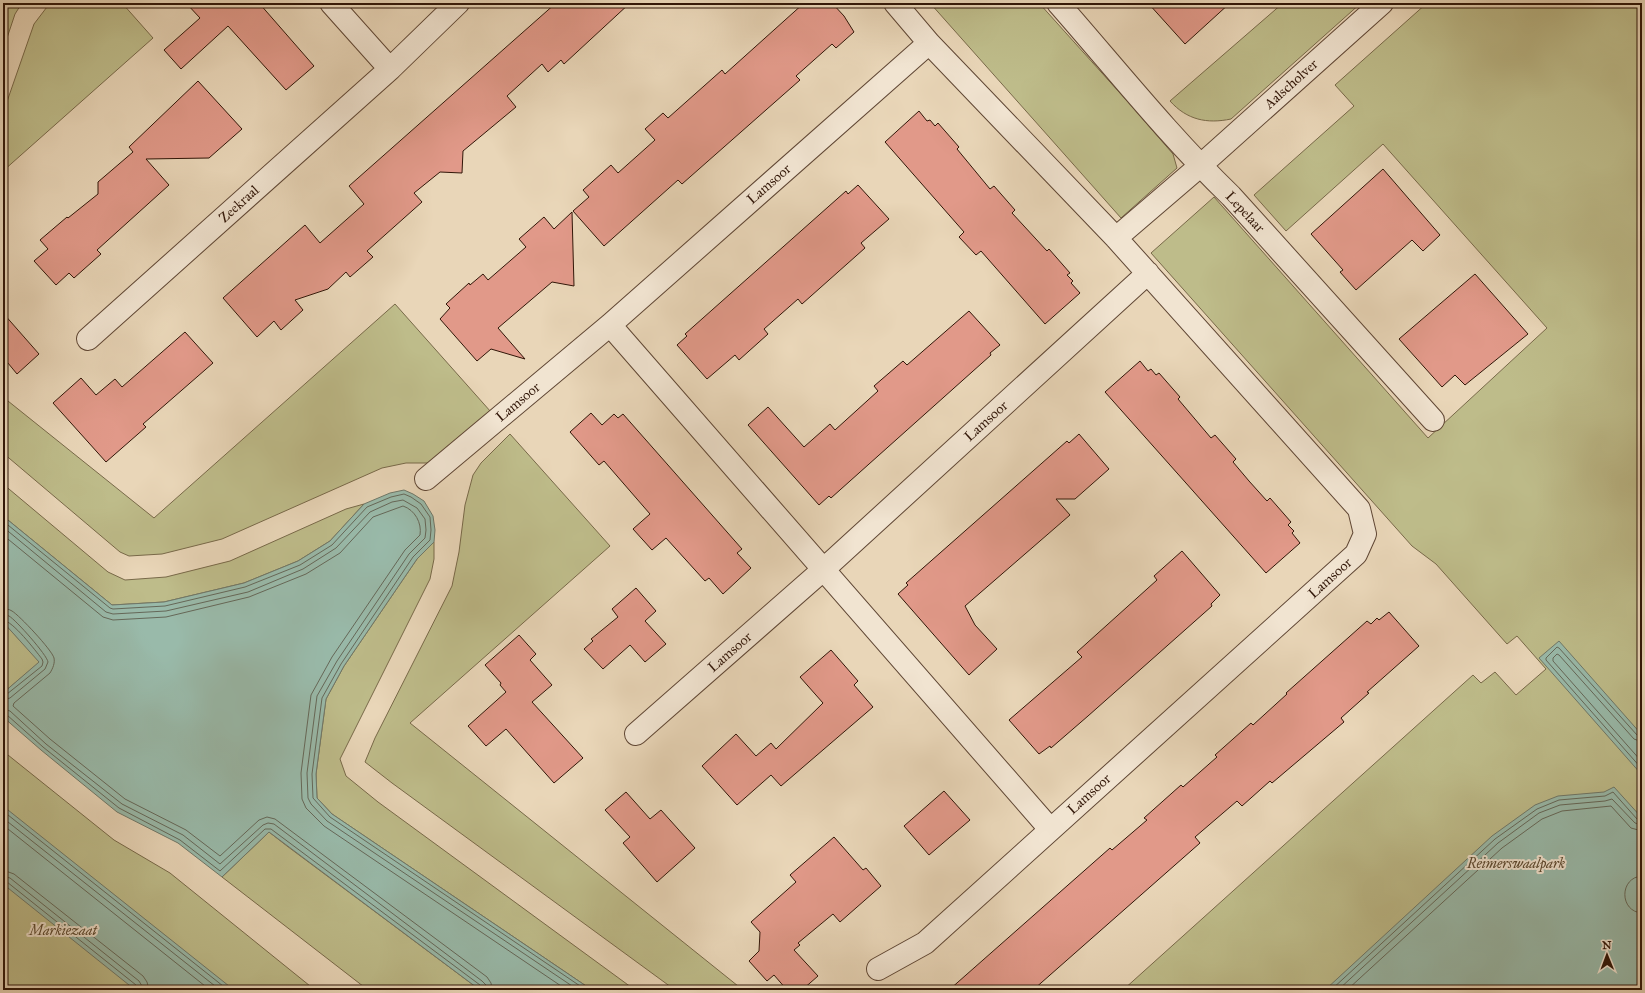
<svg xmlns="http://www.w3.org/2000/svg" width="1645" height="993" font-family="'IM FELL Great Primer',serif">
<rect width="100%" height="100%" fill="#e9d6b8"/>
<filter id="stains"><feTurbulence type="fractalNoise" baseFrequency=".005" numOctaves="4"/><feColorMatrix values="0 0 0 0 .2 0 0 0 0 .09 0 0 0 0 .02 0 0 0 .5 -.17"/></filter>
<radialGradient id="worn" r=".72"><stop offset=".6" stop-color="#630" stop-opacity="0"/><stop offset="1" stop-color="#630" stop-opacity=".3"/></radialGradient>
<path fill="#bebc8a" stroke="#786949" d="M 3,3 L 22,3 L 15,14 L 3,50 Z
M 50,3 L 122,3 L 153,38 L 3,171 L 3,113 L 34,24 Z
M 930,3 L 1039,3 L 1128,102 L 1173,154 L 1177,168 L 1121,218 Z
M 1283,3 L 1361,3 L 1231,119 C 1207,124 1187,120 1170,101 Z
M 1427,3 L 1642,3 L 1642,990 L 1123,990 L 1473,675 L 1481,683 L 1495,672 L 1516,695 L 1546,669 L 1517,636 L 1507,644 L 1436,564 L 1412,546 L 1151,253 L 1214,197 L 1428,438 L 1547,328 L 1383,144 L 1286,231 L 1254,195 L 1354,106 L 1335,85 Z
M 395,304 L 499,421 L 444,461 L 427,463 L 406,463 L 382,468 L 222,539 L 162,554 L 129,556 L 120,552 L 3,453 L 3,397 L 154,518 Z
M 510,434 L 610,546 L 410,723 L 743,990 L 675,990 L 392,783 L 365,762 L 375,738 L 452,586 L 459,552 L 465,505 L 473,475 L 481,463 Z
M 3,484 L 108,572 L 125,580 L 166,577 L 230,561 L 346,509 L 364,504 L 330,541 L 298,561 L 244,583 L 164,602 L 112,605 L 3,516 Z
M 434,542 L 434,559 L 430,579 L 340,759 L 346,776 L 378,802 L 635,990 L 592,990 L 332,814 L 317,798 L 316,774 L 326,699 L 344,666 L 417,559 Z
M 3,622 L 40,662 L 3,693 Z
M 3,751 L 114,840 L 170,873 L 315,990 L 3,990 Z
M 269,832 L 287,846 L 480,990 L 368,990 L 222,877 Z"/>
<path fill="#99baaa" stroke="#6f7869" d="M 404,490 L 413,494 L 424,501 L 433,516 L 435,530 L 434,542 L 417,559 L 344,666 L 326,699 L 316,774 L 317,798 L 332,814 L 592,990 L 480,990 L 269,832 L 222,877 L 178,843 L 117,812 L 41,750 L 3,717 L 3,693 L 39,662 L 3,622 L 3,516 L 112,605 L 164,602 L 244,583 L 298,561 L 330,541 L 364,504 L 390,493 Z
M 1559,641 L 1642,735 L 1642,775 L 1539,658 Z
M 1614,787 L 1642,818 L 1642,887 L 1640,892 L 1642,908 L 1642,990 L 1325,990 L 1492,836 L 1535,805 L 1558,796 L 1604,792 Z
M 3,806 L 234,990 L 136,990 L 134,989 L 3,884 Z"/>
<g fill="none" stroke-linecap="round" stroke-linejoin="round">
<path stroke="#656859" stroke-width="1" d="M 3,521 L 110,608 L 113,609 L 165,606 L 245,587 L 300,565 L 332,545 L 367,507 L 391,497 L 404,494 L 411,497 L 421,504 L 430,517 L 431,530 L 430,540 L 413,557 L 341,664 L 322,698 L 312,774 L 313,798 L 330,817 L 586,990
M 3,527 L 106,612 L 113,614 L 166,611 L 248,592 L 303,569 L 336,548 L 370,512 L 392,502 L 403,500 L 417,508 L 425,519 L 426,530 L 425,538 L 409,554 L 337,661 L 317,696 L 307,773 L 308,798 L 311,804 L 327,821 L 578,990
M 3,535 L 103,617 L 113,620 L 166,617 L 249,597 L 306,574 L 340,553 L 373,517 L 403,506 C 415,510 422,523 420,535 L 405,550 L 332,657 L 311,695 L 301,773 L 302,799 L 306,808 L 324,826 L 567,990
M 3,609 C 6,609 9,609 12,611 C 19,615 52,650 54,658 C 55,663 53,668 50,673 L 14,703 L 13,706 L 50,739 L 125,799 L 186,830 L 220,856 L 259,820 L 267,817 L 275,819 L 487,977 L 491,983 L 492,990
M 3,615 C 6,615 7,615 9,616 C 16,620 47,655 48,662 L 45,669 L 10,698 L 3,700
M 3,620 C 13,621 35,650 42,659 L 43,662 L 42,666 L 7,694 L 3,695
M 3,709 L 10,711 L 46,744 L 122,804 L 183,835 L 220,864 L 263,825 L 268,823 L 274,824 L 482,981 L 486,985 L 486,990
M 3,714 L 7,715 L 43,747 L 119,808 L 180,840 L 220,871 L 265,829 L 271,829 L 480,985 L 481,990
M 1642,737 L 1637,735 L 1559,648 L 1557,647 L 1546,658 L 1546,660 L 1642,769
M 1642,742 L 1634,739 L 1559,655 L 1557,654 L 1553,658 L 1553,661 L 1642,762
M 3,811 L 228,990
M 3,818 L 220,990
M 3,825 L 210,990
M 3,870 L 14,874 L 143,976 L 147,982 L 149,990
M 3,876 L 10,878 L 139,981 L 142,986 L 143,990
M 1642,876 C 1619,877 1619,912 1642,913
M 3,881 L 7,882 L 136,985 L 138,990
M 1331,990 L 1495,839 L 1537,809 L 1559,800 L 1605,796 L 1613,792 L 1637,819 L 1642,820
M 1338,990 L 1498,843 L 1539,813 L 1560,805 L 1605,801 L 1612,799 L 1635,823 L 1642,825
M 1347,990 L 1502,848 L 1542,819 L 1562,811 L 1611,806 L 1631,828 L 1642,831"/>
</g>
<path fill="#e19989" stroke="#311608" d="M 186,3 L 259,3 L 314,66 L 286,90 L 228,26 L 181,69 L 164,50 L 200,18 Z
M 556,3 L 630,3 L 564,64 L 561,60 L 548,72 L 542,64 L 507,96 L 516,107 L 463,151 L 462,173 L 440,172 L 414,193 L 422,202 L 367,251 L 373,257 L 350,277 L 346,272 L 328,289 L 295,300 L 303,310 L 281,330 L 274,321 L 257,337 L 223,298 L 305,225 L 320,243 L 364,204 L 349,186 Z
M 804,3 L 832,3 L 844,16 L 854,32 L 836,48 L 832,44 L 796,76 L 800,80 L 682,184 L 678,180 L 604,246 L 573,211 L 589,197 L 583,190 L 611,165 L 618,173 L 655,140 L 645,129 L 663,113 L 668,118 L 722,70 L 725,74 Z
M 1148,3 L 1230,3 L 1185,44 Z
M 198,81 L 242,129 L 209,158 L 146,159 L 169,185 L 97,250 L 101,254 L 74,278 L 69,273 L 56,285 L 34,261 L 48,249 L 40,240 L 67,217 L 68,218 L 98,194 L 98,182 L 133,152 L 129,147 Z
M 919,111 L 927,121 L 930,120 L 935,126 L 938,123 L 959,147 L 957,149 L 990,189 L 994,186 L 1015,210 L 1012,213 L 1047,251 L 1049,249 L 1070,273 L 1067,275 L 1073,281 L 1071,283 L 1080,293 L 1045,324 L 981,251 L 976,255 L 959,237 L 964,232 L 885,142 Z
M 1383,169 L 1440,235 L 1423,251 L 1412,240 L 1356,290 L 1340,272 L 1343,270 L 1311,234 Z
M 858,185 L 889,219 L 861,243 L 865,248 L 802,304 L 798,299 L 764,329 L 768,334 L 739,360 L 735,355 L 707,379 L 677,345 L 687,336 L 685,334 L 846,191 L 848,194 Z
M 572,212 L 574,286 L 552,282 L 498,328 L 525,359 L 491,349 L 477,361 L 440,319 L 450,308 L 446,304 L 469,283 L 470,285 L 483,274 L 488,280 L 526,247 L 519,239 L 544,217 L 554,229 Z
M 1475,274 L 1528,334 L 1465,385 L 1455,375 L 1442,387 L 1399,339 Z
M 969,311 L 1000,345 L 990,353 L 991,355 L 831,498 L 829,496 L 819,505 L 748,425 L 768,407 L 804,447 L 830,424 L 835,430 L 878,391 L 874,386 L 903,361 L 907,365 Z
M 3,313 L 39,354 L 17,374 L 3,357 Z
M 185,332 L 213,363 L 143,424 L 146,427 L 106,462 L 53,403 L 81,378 L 96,395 L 115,379 L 122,387 Z
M 1140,361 L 1148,371 L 1151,369 L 1156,375 L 1159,373 L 1180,397 L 1178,399 L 1211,438 L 1215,435 L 1236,459 L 1233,462 L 1249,481 L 1267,501 L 1270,498 L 1291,522 L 1288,525 L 1294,531 L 1292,533 L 1300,543 L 1266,573 L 1105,392 Z
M 591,413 L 602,425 L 614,414 L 618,418 L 623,414 L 742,549 L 737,553 L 751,568 L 723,594 L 709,578 L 705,581 L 666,538 L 652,550 L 633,529 L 650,514 L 604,461 L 599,465 L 570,432 Z
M 1079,434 L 1109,469 L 1075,499 L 1056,499 L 1070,515 L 965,606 L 975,625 L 997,649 L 969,675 L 898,594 L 908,585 L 906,583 L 1067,441 L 1069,443 Z
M 1182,551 L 1220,595 L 1211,604 L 1212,606 L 1088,716 L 1051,748 L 1050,746 L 1039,754 L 1009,720 L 1082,657 L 1077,652 L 1157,580 L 1154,576 Z
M 636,588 L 656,611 L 645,621 L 666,644 L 645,662 L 630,645 L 603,669 L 584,649 L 593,641 L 591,639 L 618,617 L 612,609 Z
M 1389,612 L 1419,646 L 1367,692 L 1369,693 L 1341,718 L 1344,722 L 1272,783 L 1270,781 L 1242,806 L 1237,801 L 1195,837 L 1200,843 L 1033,990 L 949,990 L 1110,848 L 1112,850 L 1147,820 L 1144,818 L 1181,785 L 1183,787 L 1217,757 L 1215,755 L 1251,723 L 1253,725 L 1287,694 L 1286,693 L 1367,621 L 1371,624 L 1377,618 L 1379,620 Z
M 519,635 L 536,654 L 530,660 L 552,685 L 532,702 L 583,758 L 554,783 L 506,729 L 486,746 L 468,726 L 506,692 L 500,685 L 501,683 L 485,665 Z
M 831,650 L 858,681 L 854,685 L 873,707 L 781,786 L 771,775 L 737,805 L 702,766 L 736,734 L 756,756 L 771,743 L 776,749 L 823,703 L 800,677 Z
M 944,791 L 970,820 L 929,855 L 904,826 Z
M 626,792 L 650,819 L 661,810 L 695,848 L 657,882 L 623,843 L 630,837 L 605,810 Z
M 834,837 L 863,870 L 866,868 L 881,886 L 840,922 L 833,914 L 798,943 L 800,945 L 794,950 L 818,976 L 802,990 L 787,990 L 774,975 L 767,981 L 749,961 L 759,951 L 760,932 L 751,922 L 796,882 L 790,875 Z"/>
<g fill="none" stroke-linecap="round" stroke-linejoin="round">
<defs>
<path id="minor" d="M 331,3 L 390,69
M 1058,3 C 1115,68 1169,136 1231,196 L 1433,420
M 1116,238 L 1200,166 L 1382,3
M 610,325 L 1050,829
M 88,339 L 390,69 L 458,3
M 426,479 L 610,325 L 929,43
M 636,734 L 824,569 L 1148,273
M 878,969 L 925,943 L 1356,554 L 1365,534 L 1359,509 L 1116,238 L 929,43 L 895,3"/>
</defs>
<use href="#minor" stroke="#5f4634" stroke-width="24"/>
<use href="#minor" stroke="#f1e4d1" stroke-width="22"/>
</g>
<g text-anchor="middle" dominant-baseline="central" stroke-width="4" stroke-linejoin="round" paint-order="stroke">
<g font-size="14" fill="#311608" stroke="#f1e4d1">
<text transform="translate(1291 84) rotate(-42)">Aalscholver</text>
<text transform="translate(769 184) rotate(-41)">Lamsoor</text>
<text transform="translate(239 204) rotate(-42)">Zeekraal</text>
<text transform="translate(1245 212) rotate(47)">Lepelaar</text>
<text transform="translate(518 402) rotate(-40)">Lamsoor</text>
<text transform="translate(986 421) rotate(-42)">Lamsoor</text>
<text transform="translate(1330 578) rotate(-42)">Lamsoor</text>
<text transform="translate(730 652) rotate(-41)">Lamsoor</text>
<text transform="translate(1089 794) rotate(-42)">Lamsoor</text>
</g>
<g font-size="14" font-style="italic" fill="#5b482f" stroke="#f1e4d1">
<text x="1516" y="863">Reimerswaalpark</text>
<text x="63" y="930">Markiezaat</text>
</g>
</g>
<rect width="1645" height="993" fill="none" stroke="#e9d6b8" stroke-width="16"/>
<rect x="4" y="4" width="1637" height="985" fill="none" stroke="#311608" stroke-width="2"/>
<rect x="8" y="8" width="1629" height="977" fill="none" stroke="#311608"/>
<g transform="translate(1607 955) rotate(359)" stroke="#f1e4d1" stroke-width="3" paint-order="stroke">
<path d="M0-3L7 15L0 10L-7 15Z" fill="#311608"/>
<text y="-6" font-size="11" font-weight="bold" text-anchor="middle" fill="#311608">N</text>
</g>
<rect width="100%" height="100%" filter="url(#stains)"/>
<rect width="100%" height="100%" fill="url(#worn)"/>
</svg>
